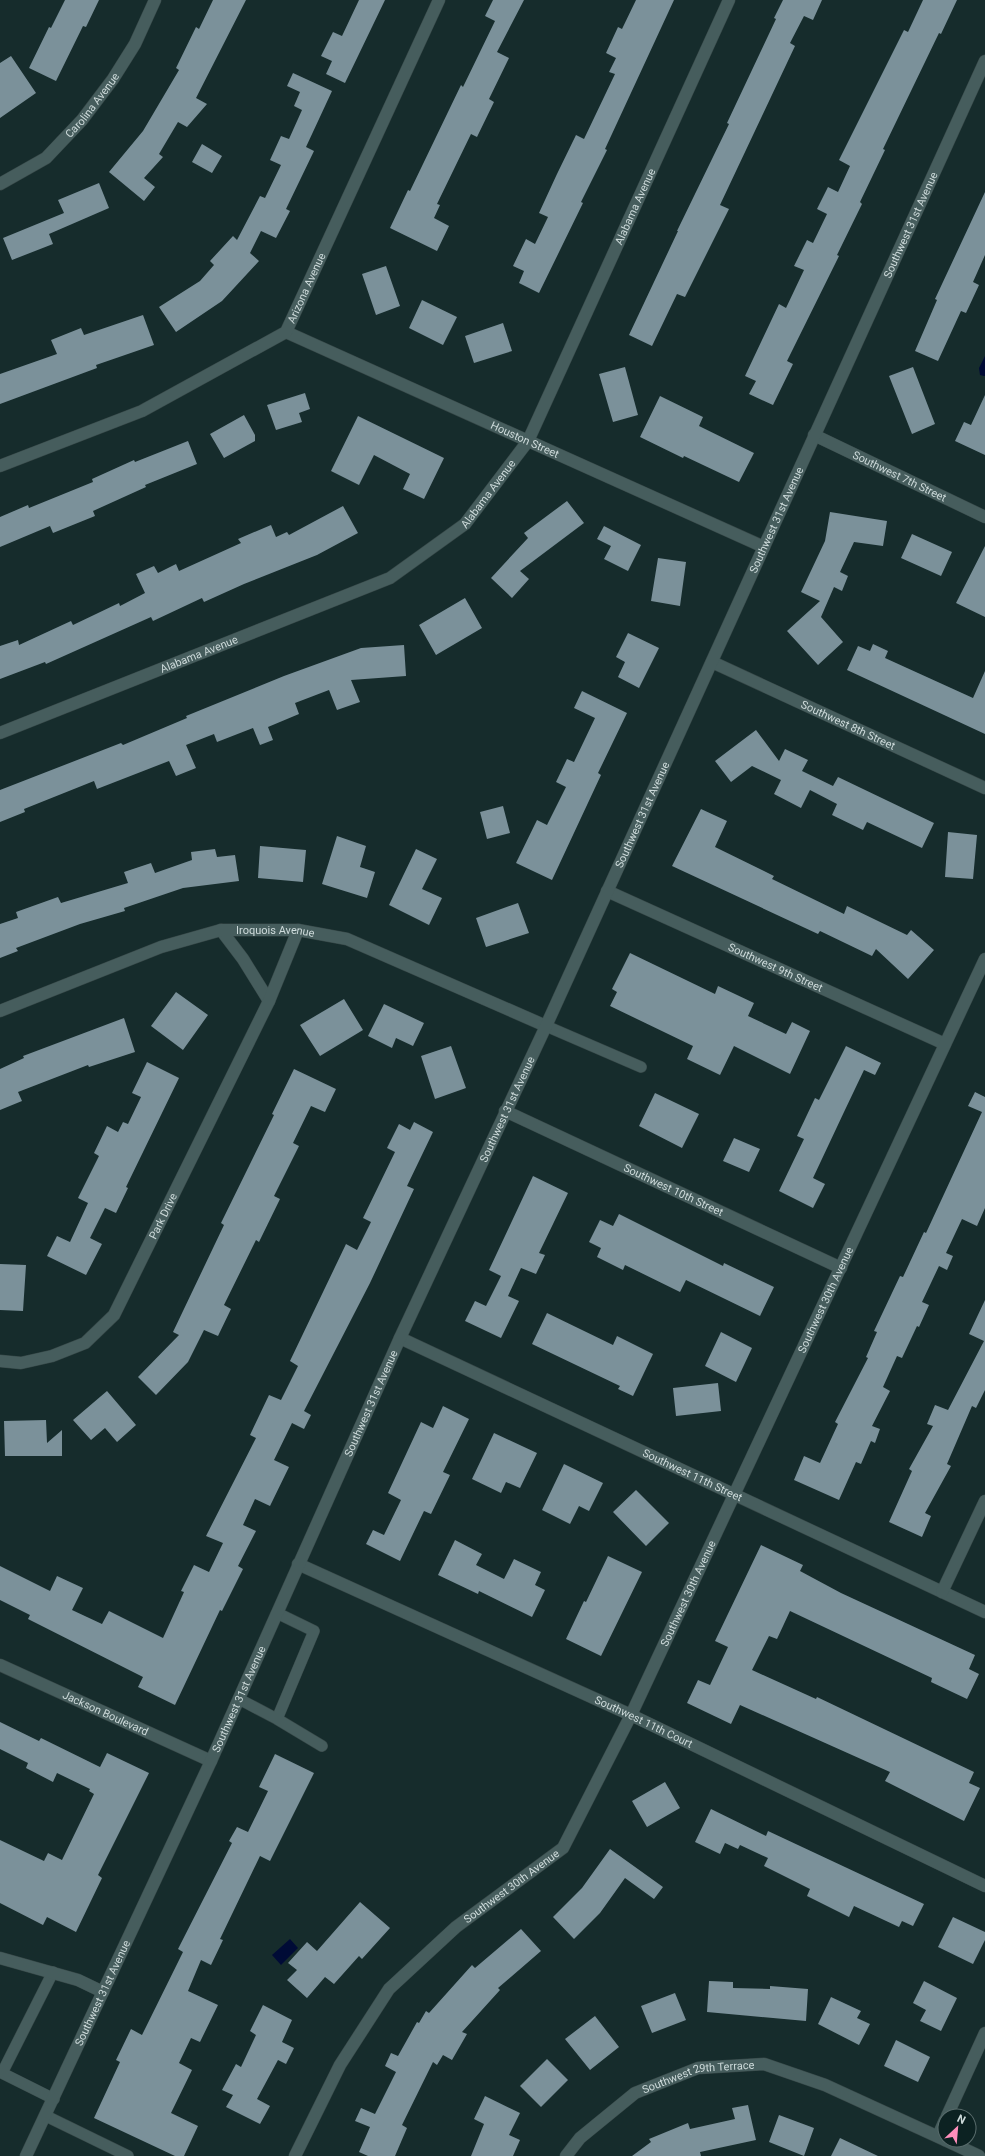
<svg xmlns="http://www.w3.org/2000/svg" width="985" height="2156" font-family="Roboto,sans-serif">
<rect width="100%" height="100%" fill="#162c2c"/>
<path fill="#000b36" d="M 985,356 L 985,376 L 984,376 L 980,375 L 979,368 Z
M 290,1939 L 298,1948 L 281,1965 L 272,1955 Z"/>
<path fill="#7b919a" d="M 65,0 L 99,0 L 86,27 L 83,26 L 56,81 L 29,68 L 49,27 L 51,28 Z
M 213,0 L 246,0 L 196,98 L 207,104 L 187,127 L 178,122 L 159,154 L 163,157 L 144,178 L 155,187 L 144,201 L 109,172 L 143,131 L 179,70 L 176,68 L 196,27 L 199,29 Z
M 359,0 L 385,0 L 345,83 L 326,74 L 332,61 L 321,56 L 333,32 L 342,36 Z
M 493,0 L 524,0 L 497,52 L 509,58 L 489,99 L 494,102 L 477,137 L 471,134 L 437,204 L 440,205 L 434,218 L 449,226 L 437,251 L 390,228 L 408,190 L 410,191 L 461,85 L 463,87 L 495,21 L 485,16 Z
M 636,0 L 674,0 L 605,149 L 607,150 L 581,202 L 583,203 L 539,293 L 519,283 L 524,271 L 513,266 L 526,239 L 535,244 L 548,217 L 539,213 L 557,174 L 576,135 L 584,139 L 615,74 L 609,72 L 616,58 L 606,53 L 618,27 L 622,29 Z
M 783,0 L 822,0 L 813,20 L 804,16 L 790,43 L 795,46 L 720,205 L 729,209 L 685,297 L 677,294 L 652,346 L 629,335 L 678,231 L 677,231 L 729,124 L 727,123 L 776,19 L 774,18 Z
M 923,0 L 957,0 L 941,34 L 939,33 L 883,149 L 885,150 L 860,202 L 862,204 L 837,255 L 839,256 L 787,361 L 793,364 L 773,405 L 749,394 L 756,381 L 745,376 L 779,304 L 786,308 L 804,270 L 794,266 L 807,240 L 813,243 L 827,214 L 817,209 L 828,187 L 838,192 L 850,166 L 839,160 L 904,30 L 908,32 Z
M 11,56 L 36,93 L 0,118 L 0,63 Z
M 293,73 L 332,91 L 306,147 L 314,151 L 286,209 L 290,211 L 276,238 L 261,231 L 250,253 L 259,261 L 222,301 L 176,332 L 159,307 L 200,281 L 214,265 L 210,261 L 233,236 L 237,240 L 260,196 L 265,198 L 281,165 L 270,160 L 281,136 L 289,139 L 302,110 L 294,106 L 300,92 L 287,86 Z
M 202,144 L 222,156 L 212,173 L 192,162 Z
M 99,183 L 109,208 L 49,234 L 53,244 L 12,260 L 3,238 L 64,213 L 58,200 Z
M 985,192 L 985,255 L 973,282 L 979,285 L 966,313 L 961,311 L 938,361 L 915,351 L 937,300 L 935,299 Z
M 386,266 L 400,306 L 376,315 L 362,274 Z
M 422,300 L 457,317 L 443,345 L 409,328 Z
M 143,315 L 154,345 L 96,365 L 97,368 L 0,404 L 0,374 L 57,354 L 51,340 L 81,328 L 84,335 Z
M 503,323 L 512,351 L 474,363 L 465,336 Z
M 625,367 L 638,415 L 613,422 L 599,374 Z
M 913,367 L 935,424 L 912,434 L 889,376 Z
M 305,393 L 310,409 L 299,413 L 302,422 L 276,430 L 267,405 Z
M 985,395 L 985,455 L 955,441 L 964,422 L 971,425 Z
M 660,396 L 703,417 L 699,426 L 754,453 L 739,482 L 684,456 L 683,458 L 640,437 Z
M 244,415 L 255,435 L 255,441 L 224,458 L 210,434 Z
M 358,416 L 444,458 L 424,499 L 403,489 L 410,474 L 374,455 L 359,485 L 331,471 Z
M 188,441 L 197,464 L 145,485 L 146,487 L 93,511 L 95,516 L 53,533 L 50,526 L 0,547 L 0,517 L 28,505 L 29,508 L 93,482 L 92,479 L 134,460 L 135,462 Z
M 567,501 L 584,523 L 520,571 L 529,579 L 512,598 L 491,578 L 528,538 L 524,533 Z
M 343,506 L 358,533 L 317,555 L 244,584 L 204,602 L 202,598 L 153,621 L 151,617 L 46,664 L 45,662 L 0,679 L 0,646 L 18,640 L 19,645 L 71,621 L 73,625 L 119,603 L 120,606 L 145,593 L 136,574 L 154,566 L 158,573 L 176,564 L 179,571 L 241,543 L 238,539 L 271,525 L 276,537 L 287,532 L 289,535 Z
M 830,512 L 887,521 L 883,546 L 854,542 L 840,572 L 848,576 L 842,591 L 834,587 L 821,617 L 843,642 L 818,665 L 787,631 L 820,601 L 801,592 L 825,541 Z
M 604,526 L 641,545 L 628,571 L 604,559 L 611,546 L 597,539 Z
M 912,534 L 952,552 L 941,576 L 901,558 Z
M 985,546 L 985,617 L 956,603 Z
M 658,558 L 686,562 L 680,606 L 651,601 Z
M 465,598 L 482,628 L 436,655 L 419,625 Z
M 628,633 L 659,648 L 639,688 L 618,677 L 625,662 L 616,657 Z
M 873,644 L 888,651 L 885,658 L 973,698 L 985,671 L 985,734 L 847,670 L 858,646 L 870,651 Z
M 404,645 L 406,676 L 351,680 L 360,702 L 337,710 L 329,690 L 295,703 L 299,714 L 268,727 L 273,740 L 260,745 L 253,728 L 217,742 L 214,734 L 186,745 L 196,768 L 176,776 L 169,761 L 97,789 L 94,781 L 24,809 L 25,812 L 0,822 L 0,790 L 121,743 L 123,745 L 187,718 L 186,716 L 284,676 L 361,648 Z
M 582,691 L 627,713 L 598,773 L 601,775 L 552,880 L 516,863 L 537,820 L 547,825 L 566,787 L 556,782 L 567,759 L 574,762 L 595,718 L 574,708 Z
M 756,730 L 779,761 L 785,749 L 808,760 L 802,771 L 833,786 L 838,777 L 934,823 L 922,848 L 867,822 L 863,830 L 832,815 L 837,804 L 810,790 L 801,808 L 774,794 L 781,780 L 752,766 L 731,782 L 715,761 Z
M 503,806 L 510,833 L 487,839 L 480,812 Z
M 701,809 L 727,821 L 715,847 L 774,876 L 772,879 L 844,914 L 847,906 L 907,935 L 911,930 L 934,950 L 908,979 L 876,949 L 872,956 L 820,931 L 818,934 L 672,866 Z
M 948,832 L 977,835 L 973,879 L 945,877 Z
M 337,836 L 366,846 L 360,867 L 375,872 L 367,898 L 322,884 Z
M 260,846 L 306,850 L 303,882 L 258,878 Z
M 215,849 L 217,857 L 235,855 L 239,881 L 183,888 L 124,908 L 125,911 L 80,924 L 16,948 L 18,951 L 0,958 L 0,924 L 18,918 L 16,912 L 58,897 L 61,903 L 128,883 L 124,872 L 151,863 L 155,873 L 192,860 L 191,852 Z
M 416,849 L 437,859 L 422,889 L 442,898 L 429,925 L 389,905 Z
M 518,903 L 529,933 L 486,947 L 476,918 Z
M 630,953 L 715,994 L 718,986 L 754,1003 L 748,1016 L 786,1034 L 792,1022 L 810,1031 L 790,1074 L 734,1046 L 720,1075 L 687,1059 L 693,1046 L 610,1006 L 617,992 L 612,989 Z
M 176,992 L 208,1015 L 183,1050 L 151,1026 Z
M 344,999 L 363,1030 L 320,1056 L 300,1025 Z
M 384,1004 L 424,1023 L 413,1046 L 396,1038 L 392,1048 L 368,1036 Z
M 124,1018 L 135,1052 L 89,1067 L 88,1065 L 18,1092 L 22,1101 L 0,1110 L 0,1069 L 24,1058 L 23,1056 Z
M 451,1046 L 466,1088 L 435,1099 L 421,1056 Z
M 846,1046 L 881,1063 L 875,1075 L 864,1070 L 844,1112 L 813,1178 L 825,1184 L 813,1208 L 779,1191 L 804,1139 L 797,1136 L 815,1098 L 819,1100 Z
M 147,1062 L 179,1078 L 126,1187 L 128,1188 L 116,1213 L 105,1208 L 90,1238 L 102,1244 L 86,1275 L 47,1256 L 57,1236 L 70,1242 L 88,1203 L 78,1198 L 99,1156 L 94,1153 L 107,1126 L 118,1132 L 123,1122 L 128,1124 L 141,1097 L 132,1093 Z
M 294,1069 L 336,1089 L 325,1112 L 311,1106 L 293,1143 L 299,1146 L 274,1196 L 280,1199 L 259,1242 L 256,1240 L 224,1305 L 231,1309 L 218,1336 L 204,1330 L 188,1362 L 156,1395 L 138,1377 L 179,1335 L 173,1332 L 224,1225 L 221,1223 L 274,1115 L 272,1114 Z
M 975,1092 L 985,1097 L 985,1208 L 977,1226 L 962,1219 L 946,1253 L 953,1256 L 947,1270 L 939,1266 L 922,1302 L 929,1305 L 919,1327 L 917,1326 L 902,1358 L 897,1356 L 883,1387 L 890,1391 L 872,1426 L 880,1429 L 875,1443 L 871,1441 L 861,1464 L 856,1462 L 839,1500 L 794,1480 L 804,1456 L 820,1463 L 838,1424 L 835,1422 L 868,1358 L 866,1357 L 877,1332 L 874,1331 L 900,1276 L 903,1277 L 924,1232 L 926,1233 L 982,1112 L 968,1106 Z
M 655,1093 L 699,1114 L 682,1148 L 639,1126 Z
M 414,1122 L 433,1132 L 407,1186 L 414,1189 L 370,1283 L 304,1411 L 311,1415 L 304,1429 L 292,1423 L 274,1460 L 289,1467 L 270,1506 L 255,1499 L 243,1525 L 256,1531 L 238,1566 L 243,1569 L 222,1611 L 220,1610 L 175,1705 L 138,1687 L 143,1677 L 28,1619 L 30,1615 L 0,1600 L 0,1566 L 50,1591 L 57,1576 L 83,1588 L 72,1610 L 102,1624 L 109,1611 L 163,1638 L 184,1592 L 181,1591 L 194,1565 L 209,1572 L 223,1543 L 206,1536 L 256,1438 L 250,1435 L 269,1395 L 281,1400 L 298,1366 L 290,1361 L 346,1244 L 357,1250 L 371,1222 L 363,1218 L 395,1152 L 387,1148 L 399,1124 L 410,1130 Z
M 734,1138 L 760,1149 L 749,1172 L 723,1161 Z
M 533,1176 L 568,1193 L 539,1253 L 545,1255 L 536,1274 L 521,1268 L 508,1296 L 519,1301 L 501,1338 L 465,1321 L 475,1301 L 486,1306 L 501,1276 L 489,1270 Z
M 619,1214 L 723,1266 L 724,1263 L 774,1287 L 760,1316 L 686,1280 L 680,1292 L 625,1265 L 623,1270 L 597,1257 L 601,1248 L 589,1242 L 600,1220 L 613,1226 Z
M 0,1264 L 26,1265 L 23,1311 L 0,1310 Z
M 985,1300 L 985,1390 L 976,1408 L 972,1406 L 947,1464 L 951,1466 L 925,1513 L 931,1516 L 922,1537 L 889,1522 L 912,1471 L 909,1469 L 933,1426 L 927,1424 L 935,1405 L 948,1410 L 984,1341 L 969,1334 Z
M 547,1313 L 613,1345 L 617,1336 L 653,1354 L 633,1396 L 618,1389 L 620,1386 L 532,1344 Z
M 721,1332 L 752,1348 L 736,1382 L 705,1366 Z
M 718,1383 L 721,1411 L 676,1416 L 673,1388 Z
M 107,1391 L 136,1425 L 117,1442 L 105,1428 L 91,1440 L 73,1420 Z
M 443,1406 L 469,1419 L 443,1472 L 450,1475 L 431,1514 L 424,1511 L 400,1561 L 366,1544 L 373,1530 L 384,1535 L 401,1500 L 388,1493 L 421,1422 L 433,1428 Z
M 46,1420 L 47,1443 L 62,1430 L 62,1456 L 5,1456 L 4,1421 Z
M 494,1433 L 537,1453 L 520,1488 L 506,1482 L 501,1493 L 472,1479 Z
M 564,1464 L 603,1483 L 589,1511 L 579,1506 L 570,1524 L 542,1510 Z
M 636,1490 L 669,1523 L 646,1546 L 613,1512 Z
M 455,1540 L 482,1554 L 476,1565 L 504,1579 L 514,1559 L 541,1572 L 535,1585 L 545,1590 L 532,1617 L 479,1591 L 478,1594 L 438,1575 Z
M 761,1545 L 803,1565 L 800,1571 L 841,1593 L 975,1655 L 969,1669 L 979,1674 L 967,1699 L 931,1682 L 932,1678 L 790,1611 L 777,1639 L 769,1636 L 752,1670 L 816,1699 L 817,1697 L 974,1772 L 969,1783 L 980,1788 L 964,1821 L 885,1781 L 890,1772 L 740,1705 L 731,1724 L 687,1703 L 698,1680 L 710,1685 L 728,1647 L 715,1641 Z
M 608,1556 L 642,1572 L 601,1656 L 566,1639 L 584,1601 L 586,1602 Z
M 0,1722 L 39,1741 L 41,1738 L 100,1767 L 107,1753 L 149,1773 L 98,1875 L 102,1878 L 76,1932 L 47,1917 L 43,1925 L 0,1903 L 0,1840 L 44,1861 L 48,1853 L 62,1860 L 94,1794 L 89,1791 L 90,1789 L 57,1773 L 53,1782 L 26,1768 L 28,1763 L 0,1749 Z
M 275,1754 L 314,1773 L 270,1861 L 260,1856 L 220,1939 L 223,1940 L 211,1965 L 201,1960 L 188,1991 L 218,2005 L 200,2042 L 191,2038 L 179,2063 L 192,2070 L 171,2113 L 198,2126 L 184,2156 L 175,2156 L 94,2118 L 120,2062 L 116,2060 L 131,2029 L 142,2035 L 183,1952 L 178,1949 L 232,1843 L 229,1841 L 237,1827 L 248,1832 L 268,1791 L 259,1787 Z
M 665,1782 L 680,1808 L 647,1827 L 632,1801 Z
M 711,1809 L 766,1836 L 768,1831 L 924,1904 L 913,1926 L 902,1921 L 899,1927 L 854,1906 L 849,1917 L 807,1896 L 810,1889 L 764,1866 L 768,1858 L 740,1845 L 738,1849 L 725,1843 L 720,1854 L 695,1842 Z
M 610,1849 L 663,1887 L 654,1899 L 625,1878 L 600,1913 L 574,1939 L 553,1917 L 582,1888 Z
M 360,1902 L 390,1928 L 362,1959 L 359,1956 L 334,1984 L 325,1977 L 307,1998 L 287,1980 L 297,1970 L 288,1963 L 307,1942 L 317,1951 Z
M 953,1917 L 985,1932 L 985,1940 L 973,1964 L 938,1947 Z
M 521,1929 L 541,1951 L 498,1988 L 500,1990 L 462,2032 L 467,2034 L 452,2060 L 443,2055 L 437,2065 L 433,2062 L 402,2125 L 407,2128 L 395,2156 L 368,2156 L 359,2152 L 370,2127 L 355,2121 L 361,2108 L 375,2114 L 396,2072 L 385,2066 L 391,2053 L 398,2056 L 417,2022 L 419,2023 L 426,2011 L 429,2013 L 472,1965 L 475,1968 Z
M 709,1981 L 733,1982 L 733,1988 L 770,1989 L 770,1986 L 808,1989 L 806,2021 L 707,2012 Z
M 924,1981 L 957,1998 L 941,2031 L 920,2021 L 926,2010 L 913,2003 Z
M 675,1993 L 686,2020 L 652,2033 L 641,2006 Z
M 831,1997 L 861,2011 L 857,2018 L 870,2024 L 859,2045 L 818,2024 Z
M 263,2005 L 292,2020 L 282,2042 L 294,2048 L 286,2064 L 278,2060 L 257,2099 L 270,2106 L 260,2124 L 226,2107 L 233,2095 L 222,2090 L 236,2064 L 241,2067 L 256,2035 L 250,2031 Z
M 595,2016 L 619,2047 L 590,2070 L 565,2039 Z
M 896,2040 L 930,2057 L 918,2082 L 884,2066 Z
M 547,2059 L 568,2080 L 541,2107 L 520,2086 Z
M 485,2096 L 520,2113 L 509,2135 L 520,2140 L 513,2156 L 471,2156 L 484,2124 L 474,2119 Z
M 748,2105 L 756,2140 L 700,2152 L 701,2156 L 632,2156 L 651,2142 L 649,2139 L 688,2123 L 690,2129 L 735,2119 L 732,2108 Z
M 779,2115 L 814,2128 L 804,2156 L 769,2142 Z
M 840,2138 L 878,2156 L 831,2156 Z"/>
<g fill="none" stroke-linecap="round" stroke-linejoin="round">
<defs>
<path id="service" d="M 546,1026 L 641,1067
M 239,1699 L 277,1719 L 314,1631 L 277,1613
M 277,1719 L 322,1746
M 53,1972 L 2,2073 L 54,2099
M 46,2116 L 128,2156"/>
<g id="minor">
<path id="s1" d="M 0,184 L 46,158 L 82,120 L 113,79 L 135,44 L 155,0"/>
<path id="s2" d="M 286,332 L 764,547"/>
<path id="s3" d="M 814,435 L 985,517"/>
<path id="s4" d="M 0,466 L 142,411 L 286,332 L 439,0"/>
<path id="s5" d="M 712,662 L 985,788"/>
<path id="s6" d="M 0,733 L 390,578 L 465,524 L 528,441 L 729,0"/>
<path id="s7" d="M 607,891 L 945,1044"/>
<path d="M 221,930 L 243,959 L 269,1001"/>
<path id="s8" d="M 0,1011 L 161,947 L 221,930 L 298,930 L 347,939 L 546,1026"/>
<path id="s9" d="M 505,1111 L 841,1268"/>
<path id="s10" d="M 400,1338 L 985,1612"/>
<path id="s11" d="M 0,1361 L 21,1363 L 52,1356 L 85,1343 L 114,1315 L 269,1001 L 298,930"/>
<path id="s12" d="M 298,1564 L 631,1715 L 985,1886"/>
<path d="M 942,1592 L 985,1501"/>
<path id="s13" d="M 0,1665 L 211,1761"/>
<path d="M 0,1958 L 78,1980 L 103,1992"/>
<path d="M 947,2116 L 985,2033"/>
<path d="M 938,2136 L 945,2120"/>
<path d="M 945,2140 L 979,2156"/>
<path id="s14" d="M 295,2156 L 340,2065 L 389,1989 L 456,1927 L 563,1848 L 631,1715 L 985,959"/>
<path id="s15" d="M 566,2156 L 580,2138 L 635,2093 L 698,2068 L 764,2064 L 825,2085 L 945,2140"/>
</g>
<g id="secondary">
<path id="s16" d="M 26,2156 L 211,1761 L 400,1338 L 546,1026 L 985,61"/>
</g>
</defs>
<use href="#service" stroke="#364747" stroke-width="12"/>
<use href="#minor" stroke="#364747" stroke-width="13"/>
<use href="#secondary" stroke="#364747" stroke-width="13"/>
<use href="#service" stroke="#465d5d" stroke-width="11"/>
<use href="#minor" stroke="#465d5d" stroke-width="12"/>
<use href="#secondary" stroke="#465d5d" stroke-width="12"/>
</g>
<g text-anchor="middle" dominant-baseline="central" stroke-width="4" stroke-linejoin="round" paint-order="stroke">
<g font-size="11" fill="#cddada" stroke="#0c2222">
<text stroke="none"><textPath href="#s1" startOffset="123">Carolina Avenue</textPath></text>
<text stroke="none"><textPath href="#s6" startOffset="874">Alabama Avenue</textPath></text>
<text stroke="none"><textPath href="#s16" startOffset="2124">Southwest 31st Avenue</textPath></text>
<text stroke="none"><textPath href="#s4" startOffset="365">Arizona Avenue</textPath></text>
<text stroke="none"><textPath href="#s2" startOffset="262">Houston Street</textPath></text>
<text stroke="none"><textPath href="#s3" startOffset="95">Southwest 7th Street</textPath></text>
<text stroke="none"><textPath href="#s6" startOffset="550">Alabama Avenue</textPath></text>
<text stroke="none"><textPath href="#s16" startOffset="1800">Southwest 31st Avenue</textPath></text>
<text stroke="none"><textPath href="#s6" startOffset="214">Alabama Avenue</textPath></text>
<text stroke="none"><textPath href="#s5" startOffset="150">Southwest 8th Street</textPath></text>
<text stroke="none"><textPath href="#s16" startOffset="1476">Southwest 31st Avenue</textPath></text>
<text stroke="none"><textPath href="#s8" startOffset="290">Iroquois Avenue</textPath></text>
<text stroke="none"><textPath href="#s7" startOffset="185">Southwest 9th Street</textPath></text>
<text stroke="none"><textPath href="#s16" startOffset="1152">Southwest 31st Avenue</textPath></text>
<text stroke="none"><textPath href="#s9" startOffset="186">Southwest 10th Street</textPath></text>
<text stroke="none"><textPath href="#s11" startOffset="239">Park Drive</textPath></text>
<text stroke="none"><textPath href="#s14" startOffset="1024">Southwest 30th Avenue</textPath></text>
<text stroke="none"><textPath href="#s16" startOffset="828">Southwest 31st Avenue</textPath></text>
<text stroke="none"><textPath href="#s10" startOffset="323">Southwest 11th Street</textPath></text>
<text stroke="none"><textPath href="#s14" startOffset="700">Southwest 30th Avenue</textPath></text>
<text stroke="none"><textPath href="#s16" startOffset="504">Southwest 31st Avenue</textPath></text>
<text stroke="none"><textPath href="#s13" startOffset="116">Jackson Boulevard</textPath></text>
<text stroke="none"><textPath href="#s12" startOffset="380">Southwest 11th Court</textPath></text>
<text stroke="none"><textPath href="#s14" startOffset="352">Southwest 30th Avenue</textPath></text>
<text stroke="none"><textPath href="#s16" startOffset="180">Southwest 31st Avenue</textPath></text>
<text stroke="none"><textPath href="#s15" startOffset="160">Southwest 29th Terrace</textPath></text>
</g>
</g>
<g transform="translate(957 2128) rotate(26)"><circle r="19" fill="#0c2222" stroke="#596c6c"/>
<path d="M0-3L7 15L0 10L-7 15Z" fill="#ff8ebb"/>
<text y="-6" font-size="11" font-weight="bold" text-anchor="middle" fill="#cddada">N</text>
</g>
</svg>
